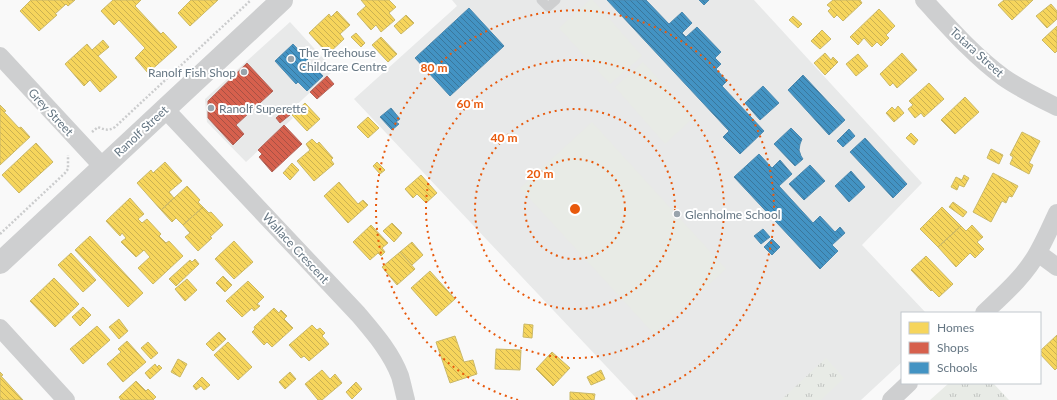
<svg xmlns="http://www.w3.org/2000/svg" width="1057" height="400" font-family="Lato,sans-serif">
<defs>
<pattern id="park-tufts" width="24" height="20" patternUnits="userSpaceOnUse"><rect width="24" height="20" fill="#e8ebe6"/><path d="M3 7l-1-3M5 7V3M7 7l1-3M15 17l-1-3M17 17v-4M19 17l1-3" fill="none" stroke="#c0c3c0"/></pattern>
<pattern id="homes-back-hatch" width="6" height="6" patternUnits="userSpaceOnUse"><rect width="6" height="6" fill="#f6d55c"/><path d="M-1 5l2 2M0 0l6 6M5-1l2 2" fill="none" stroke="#cbb151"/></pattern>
<pattern id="shops-back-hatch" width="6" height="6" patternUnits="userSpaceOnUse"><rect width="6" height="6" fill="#d6604d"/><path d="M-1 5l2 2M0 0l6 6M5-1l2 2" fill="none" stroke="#a85144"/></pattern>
<pattern id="schools-back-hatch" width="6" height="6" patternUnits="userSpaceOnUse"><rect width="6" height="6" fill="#4393c3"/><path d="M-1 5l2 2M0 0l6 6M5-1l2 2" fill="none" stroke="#3a779c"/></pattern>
</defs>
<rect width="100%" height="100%" fill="#f9f9f9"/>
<path fill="#e8e9e9" d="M 452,0 L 754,0 L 922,183 L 862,245 L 926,313 L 902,313 L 902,362 L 861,400 L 638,400 L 354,99 L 457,6 Z
M 290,22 L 334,70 L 288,113 L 293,118 L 246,162 L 207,122 L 205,99 Z"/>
<path fill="url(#park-tufts)" d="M 826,358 L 844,378 L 821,400 L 781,400 Z
M 949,383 L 993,383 L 1009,400 L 930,400 Z"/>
<path fill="#e8ebe6" d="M 590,0 L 593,0 L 642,56 L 610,84 L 559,28 Z
M 643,62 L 693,118 L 665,144 L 615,87 Z
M 592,122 L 726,269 L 654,334 L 520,188 Z"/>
<path fill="url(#homes-back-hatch)" stroke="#cab868" d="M 31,0 L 75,0 L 68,6 L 66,4 L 55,14 L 57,15 L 39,31 L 20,11 Z
M 113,0 L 141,0 L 135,6 L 161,34 L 163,32 L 177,47 L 148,73 L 135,58 L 145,48 L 119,20 L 114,25 L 101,11 Z
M 191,0 L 218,0 L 190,26 L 178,13 Z
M 361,0 L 389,0 L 396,7 L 389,13 L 395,20 L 381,32 L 376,25 L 371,30 L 357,14 L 366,6 Z
M 833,0 L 860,0 L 862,3 L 843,21 L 837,15 L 834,18 L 828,11 L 831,8 L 827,5 Z
M 1004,0 L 1033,0 L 1012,20 L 998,5 Z
M 1051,4 L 1057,11 L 1057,19 L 1047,28 L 1036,16 Z
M 879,9 L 895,26 L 886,35 L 889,38 L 881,46 L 877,42 L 872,47 L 864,38 L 858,45 L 850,37 Z
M 337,11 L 350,25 L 340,34 L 344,39 L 328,54 L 309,33 L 329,14 L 331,17 Z
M 406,15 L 414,23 L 401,34 L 394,26 Z
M 793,16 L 802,24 L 798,28 L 789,20 Z
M 1057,26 L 1057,51 L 1055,53 L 1042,40 Z
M 822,30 L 831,39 L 820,49 L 811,41 Z
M 356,33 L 365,43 L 361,47 L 351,37 Z
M 381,37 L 397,54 L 388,62 L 372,45 Z
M 103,40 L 109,47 L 98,56 L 117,77 L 100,92 L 90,80 L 84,86 L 65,64 L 87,44 L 92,50 Z
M 825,53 L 831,60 L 833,57 L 838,62 L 825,75 L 814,63 Z
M 902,53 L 917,70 L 897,88 L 893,83 L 890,86 L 880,74 Z
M 858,54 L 868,66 L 856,76 L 846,64 Z
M 929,83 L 944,99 L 924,117 L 921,113 L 915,118 L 908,109 L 913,105 L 909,101 Z
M 965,97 L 979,112 L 955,134 L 941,120 Z
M 305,103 L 320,119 L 307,131 L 292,115 Z
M 0,105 L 6,111 L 4,112 L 19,128 L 21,127 L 30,137 L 0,165 Z
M 898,106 L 904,113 L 894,122 L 886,113 L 892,107 L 895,110 Z
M 368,117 L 379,128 L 368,138 L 357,127 Z
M 1022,132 L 1040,141 L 1029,163 L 1033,165 L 1029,174 L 1010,164 L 1013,157 L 1010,155 Z
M 911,133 L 918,140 L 914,145 L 906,138 Z
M 312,139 L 317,144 L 319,142 L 333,158 L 331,160 L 334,164 L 314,181 L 297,161 L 310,150 L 306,144 Z
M 36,143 L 53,162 L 19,193 L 2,175 Z
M 991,149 L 1003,155 L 999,164 L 987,158 Z
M 165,162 L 182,181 L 169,192 L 174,198 L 161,210 L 137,183 L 151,170 L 153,173 Z
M 377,162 L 385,170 L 380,174 L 373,166 Z
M 292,163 L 299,170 L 290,180 L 283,173 Z
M 993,173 L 1018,186 L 1012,197 L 1009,196 L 1006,203 L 1002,201 L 991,222 L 973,212 Z
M 421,175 L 437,193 L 426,203 L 417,194 L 413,198 L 405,189 Z
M 964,175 L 969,178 L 964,187 L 959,185 L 957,190 L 951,187 L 956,177 L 962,180 Z
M 339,182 L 358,204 L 363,200 L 368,205 L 348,223 L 324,196 Z
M 187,186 L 200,200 L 198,202 L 203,207 L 183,225 L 176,218 L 172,222 L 161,210 Z
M 130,198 L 144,214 L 138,219 L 142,223 L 147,219 L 161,234 L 159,236 L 166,243 L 169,241 L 183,256 L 153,284 L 138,268 L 150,257 L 144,250 L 136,257 L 121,242 L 126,238 L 122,233 L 120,236 L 106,221 Z
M 953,202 L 967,212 L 963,217 L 949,207 Z
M 203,207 L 209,213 L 211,212 L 223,225 L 210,237 L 212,238 L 198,251 L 185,237 L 190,233 L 183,225 Z
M 942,207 L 961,226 L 938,247 L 920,229 Z
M 392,223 L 402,233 L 394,242 L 383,231 Z
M 371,225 L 388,243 L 382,248 L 385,252 L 381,256 L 378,253 L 370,260 L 353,242 Z
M 972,225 L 983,237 L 977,242 L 984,249 L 975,258 L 970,253 L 956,267 L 938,247 L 961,226 L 966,231 Z
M 90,236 L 143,293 L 128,307 L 75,250 Z
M 234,241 L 253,262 L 234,279 L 215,259 Z
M 412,242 L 423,255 L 412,265 L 400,252 Z
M 400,252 L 415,269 L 397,285 L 382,267 Z
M 71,253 L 96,280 L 83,292 L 58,265 Z
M 926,256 L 953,284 L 939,297 L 932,290 L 931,291 L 911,270 Z
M 195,259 L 199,264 L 176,286 L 169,279 L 190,260 L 192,262 Z
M 430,271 L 455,299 L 436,316 L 411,288 Z
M 223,276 L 232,285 L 225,292 L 216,283 Z
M 54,278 L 79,304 L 55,327 L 30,301 Z
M 187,279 L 197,290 L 185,301 L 175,289 Z
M 248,281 L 264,297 L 257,304 L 260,306 L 254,311 L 252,308 L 242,317 L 226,301 Z
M 83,307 L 91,315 L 80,326 L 72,317 Z
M 274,308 L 279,313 L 281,310 L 287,316 L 284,319 L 293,328 L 272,347 L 267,342 L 264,345 L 252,332 L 255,329 L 254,327 Z
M 119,319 L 128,331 L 119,339 L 109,327 Z
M 524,324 L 533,325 L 532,338 L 523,337 Z
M 312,325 L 317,330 L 320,328 L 325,333 L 322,336 L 329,344 L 309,361 L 304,356 L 301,358 L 289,345 Z
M 97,326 L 110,340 L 83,364 L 70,349 Z
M 219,332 L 226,339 L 213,351 L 206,344 Z
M 1057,335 L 1057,368 L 1055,370 L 1040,354 L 1040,351 Z
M 455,336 L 464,362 L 473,360 L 477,374 L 450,383 L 436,342 Z
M 127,341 L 146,362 L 123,382 L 107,364 L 121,352 L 118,349 Z
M 148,342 L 158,353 L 151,359 L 141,348 Z
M 228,342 L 252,367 L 238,380 L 214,355 Z
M 496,349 L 521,350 L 520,370 L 495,369 Z
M 552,352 L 570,368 L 553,386 L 536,369 Z
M 178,359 L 187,364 L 180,377 L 171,372 Z
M 155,364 L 157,367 L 159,365 L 162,368 L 150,379 L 145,373 Z
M 322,370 L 330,379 L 335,374 L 342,383 L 322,400 L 318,400 L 305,384 Z
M 601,370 L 605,379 L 591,385 L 587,377 Z
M 0,372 L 3,375 L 1,376 L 23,400 L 0,400 Z
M 290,372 L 296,379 L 285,389 L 279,382 Z
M 202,377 L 210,385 L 204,390 L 201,386 L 196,390 L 193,386 Z
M 136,381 L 146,391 L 148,389 L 156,397 L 153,400 L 121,400 L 119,397 Z
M 356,382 L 362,389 L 352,399 L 346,392 Z
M 570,392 L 595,394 L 594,400 L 570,400 Z"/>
<path fill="url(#shops-back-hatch)" stroke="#b4675d" d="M 247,63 L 273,91 L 236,125 L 244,134 L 233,145 L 208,118 L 208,101 Z
M 327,76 L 334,84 L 317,99 L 310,92 Z
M 286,109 L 290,115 L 280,123 L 276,118 Z
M 284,125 L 302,144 L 272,172 L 259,157 L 262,154 L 258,150 Z"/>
<path fill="url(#schools-back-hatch)" stroke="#4d8ab0" d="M 607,0 L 646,0 L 669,24 L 682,12 L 692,23 L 682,33 L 686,37 L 697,27 L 721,52 L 715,58 L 721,64 L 716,69 L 727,81 L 722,86 L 764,131 L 740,154 L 723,137 L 729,131 Z
M 699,0 L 709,0 L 704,5 Z
M 469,8 L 504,46 L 450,96 L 415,58 Z
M 293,44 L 323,76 L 307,91 L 298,82 L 296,84 L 275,61 Z
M 803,75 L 845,120 L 829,135 L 788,90 Z
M 763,86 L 779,103 L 760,120 L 745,103 Z
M 391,108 L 400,119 L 396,122 L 399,124 L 392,130 L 380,117 Z
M 791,128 L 802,139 L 800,144 L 799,150 L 801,156 L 803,159 L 795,166 L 774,144 Z
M 849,129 L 855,136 L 843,147 L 837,141 Z
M 865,138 L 907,184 L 893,198 L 850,152 Z
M 759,154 L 772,168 L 780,160 L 792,174 L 779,186 L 813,223 L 820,216 L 835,232 L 840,227 L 845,233 L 832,245 L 838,251 L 820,269 L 734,177 Z
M 810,165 L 825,181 L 804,200 L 789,184 Z
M 851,171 L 865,187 L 849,202 L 835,186 Z
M 763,229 L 770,237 L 761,244 L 754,236 Z
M 772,239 L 780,247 L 772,255 L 764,247 Z"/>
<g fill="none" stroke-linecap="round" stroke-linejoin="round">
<path stroke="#cbcccd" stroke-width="2.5" stroke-dasharray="2 2" stroke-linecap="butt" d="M 92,132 L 98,127 C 105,130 109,131 115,127 L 251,0
M 0,234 L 65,173 L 68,169 L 68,155"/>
<path stroke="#cecfd0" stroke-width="9" d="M 541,0 L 548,7 L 556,0"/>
<path stroke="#cecfd0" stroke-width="18" d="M 924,0 C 949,27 973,55 1003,77 C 1020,89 1039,98 1057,107
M 0,56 L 103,167
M 165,109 L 358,314 C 374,333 391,352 400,376 C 402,383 404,392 406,400
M 1038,253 L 1057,267
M 984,313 C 1003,295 1025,276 1038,252 C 1045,240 1051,226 1057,213
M 0,328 L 66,400
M 891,400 L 909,383"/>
<path stroke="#cecfd0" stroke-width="22" d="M 0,263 L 282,0"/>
</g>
<g fill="none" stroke="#e8590c" stroke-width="2" stroke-dasharray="2 4">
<circle cx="575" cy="209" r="50"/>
<circle cx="575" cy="209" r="100"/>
<circle cx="575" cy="209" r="149"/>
<path d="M518 400A199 199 0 1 1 632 400"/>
</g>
<g fill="#99a4ac" stroke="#fff" stroke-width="1.5">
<circle cx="291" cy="59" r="4"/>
<circle cx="244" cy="72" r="4"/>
<circle cx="211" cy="108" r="4"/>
<circle cx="677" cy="214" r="4"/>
</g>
<g text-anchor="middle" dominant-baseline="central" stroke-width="4" stroke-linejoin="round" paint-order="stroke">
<g font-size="12" fill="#657683" stroke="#fff" text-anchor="start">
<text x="299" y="52">The Treehouse<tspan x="299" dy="14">Childcare Centre</tspan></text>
<text x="236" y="72" text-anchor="end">Ranolf Fish Shop</text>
<text x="219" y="108">Ranolf Superette</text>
<text x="685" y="214">Glenholme School</text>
</g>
<g font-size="12" fill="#657683" stroke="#fff">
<text transform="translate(977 52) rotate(42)">Totara Street</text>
<text transform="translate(51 112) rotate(47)">Grey Street</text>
<text transform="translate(141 131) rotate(-43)">Ranolf Street</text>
<text transform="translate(296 248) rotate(47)">Wallace Crescent</text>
</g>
</g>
<circle cx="575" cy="209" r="6" fill="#e8590c" stroke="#fff" stroke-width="2"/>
<g font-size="12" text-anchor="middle" font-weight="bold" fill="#e8590c" stroke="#fff" stroke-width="4" stroke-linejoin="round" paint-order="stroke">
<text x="434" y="72">80 m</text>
<text x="470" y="108">60 m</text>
<text x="504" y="142">40 m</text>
<text x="540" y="178">20 m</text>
</g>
<rect x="901" y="312" width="140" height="72" fill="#ffffff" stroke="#c1c8cd"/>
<rect x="909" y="322" width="20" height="12" fill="#f6d55c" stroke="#c1c8cd"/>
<text x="937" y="332" font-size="12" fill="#657683">Homes</text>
<rect x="909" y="342" width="20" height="12" fill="#d6604d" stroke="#c1c8cd"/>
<text x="937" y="352" font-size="12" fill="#657683">Shops</text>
<rect x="909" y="362" width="20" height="12" fill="#4393c3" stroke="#c1c8cd"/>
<text x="937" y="372" font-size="12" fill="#657683">Schools</text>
</svg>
